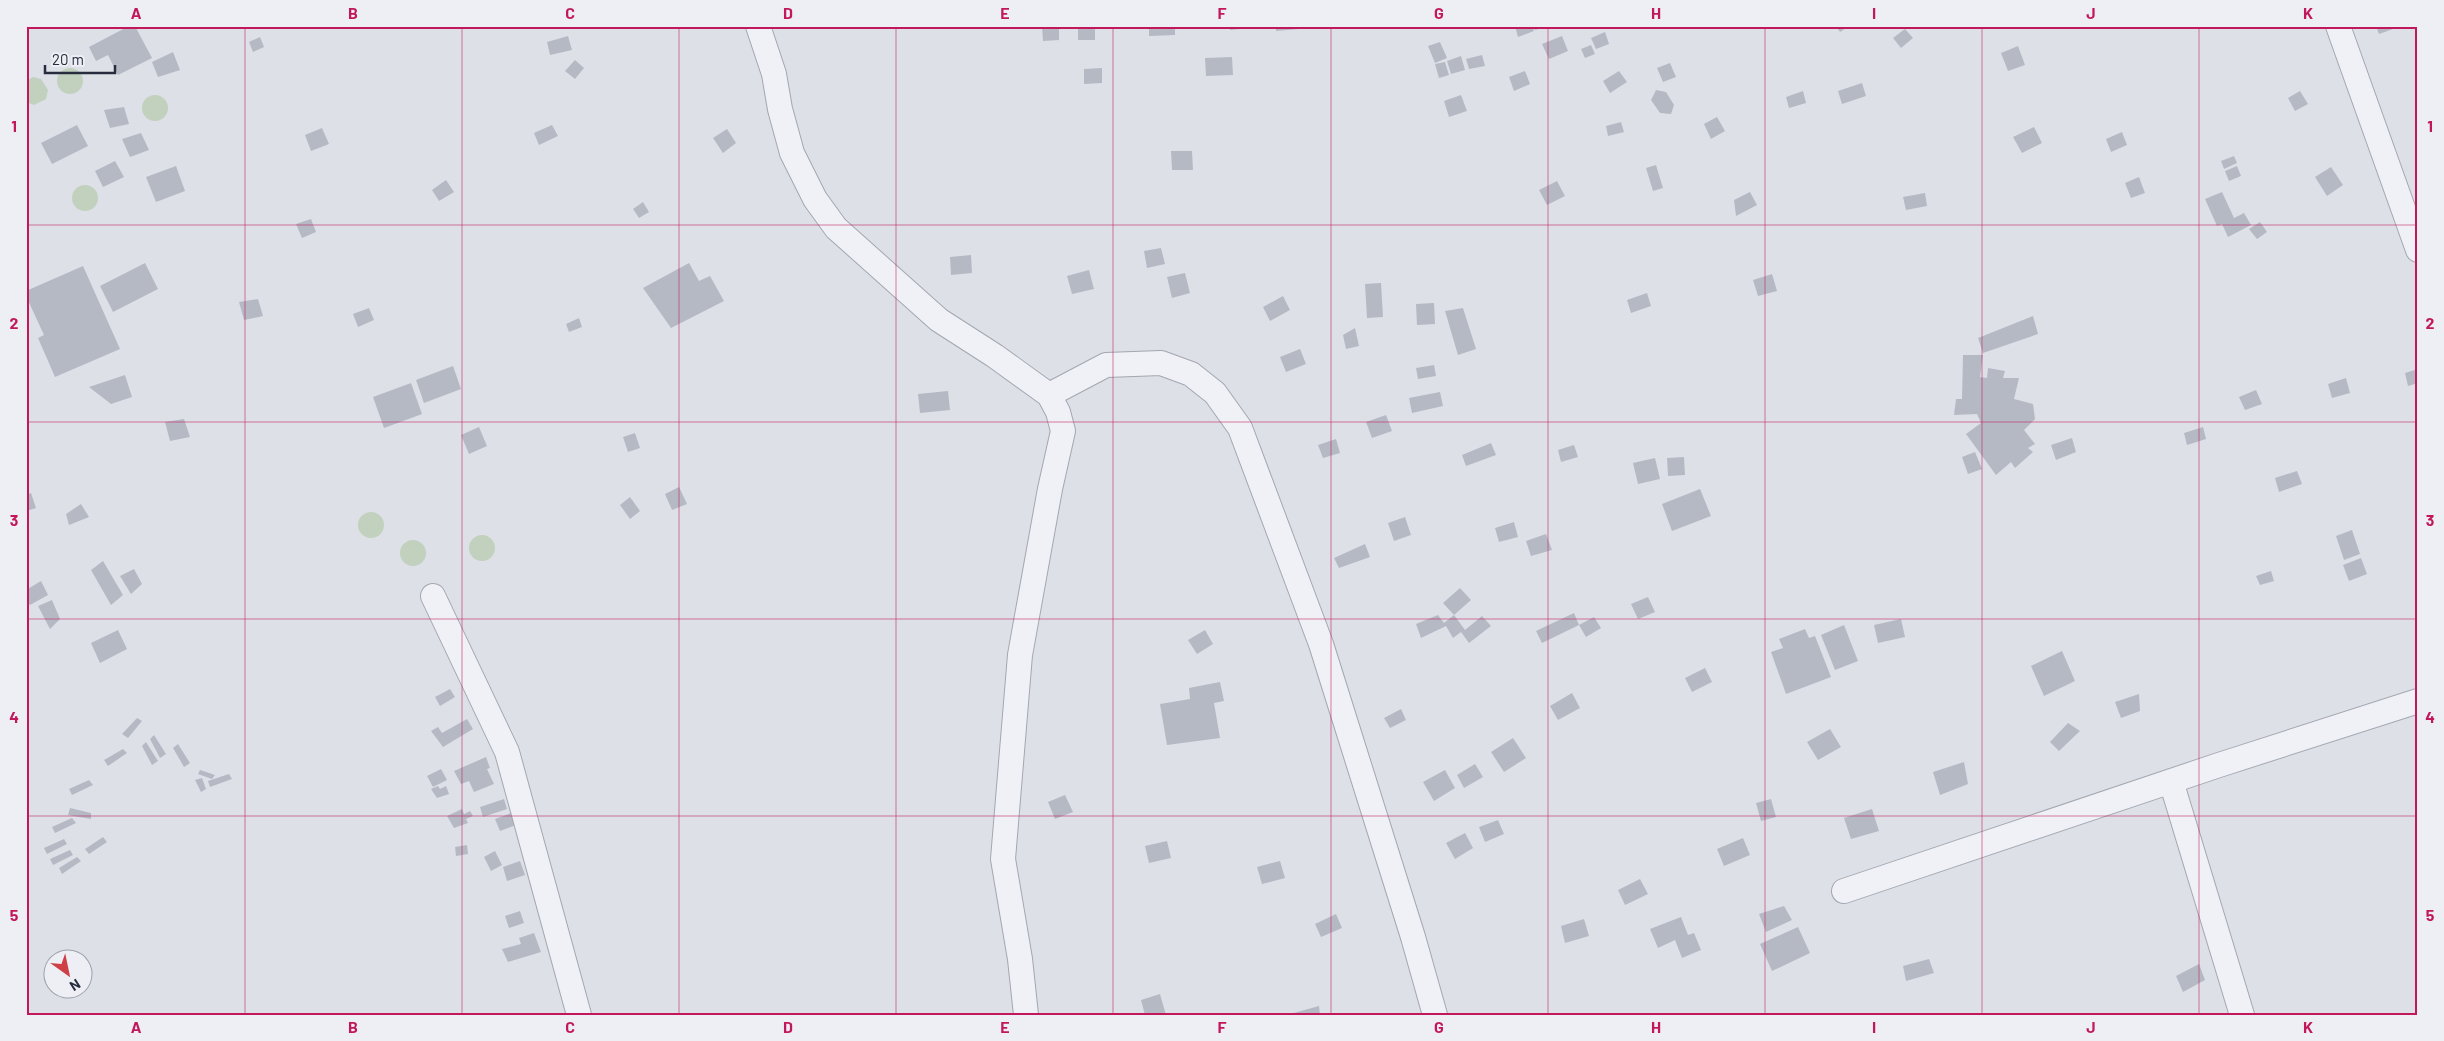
<svg xmlns="http://www.w3.org/2000/svg" width="2444" height="1041" font-family="Barlow,sans-serif">
<rect width="100%" height="100%" fill="#dde0e7"/>
<path fill="#c1d1be" d="M57 81a13 13 0 1 1 26 0a13 13 0 1 1-26 0Z
M 33,77 L 41,79 L 48,90 L 46,99 L 34,105 L 26,102 L 26,81 Z
M142 108a13 13 0 1 1 26 0a13 13 0 1 1-26 0Z
M72 198a13 13 0 1 1 26 0a13 13 0 1 1-26 0Z
M358 525a13 13 0 1 1 26 0a13 13 0 1 1-26 0Z
M469 548a13 13 0 1 1 26 0a13 13 0 1 1-26 0Z
M400 553a13 13 0 1 1 26 0a13 13 0 1 1-26 0Z"/>
<path fill="#b5b9c4" d="M 129,26 L 135,26 L 152,58 L 118,75 L 108,55 L 96,61 L 89,47 Z
M 1059,26 L 1059,40 L 1043,41 L 1042,27 Z
M 1078,26 L 1095,26 L 1095,40 L 1078,40 Z
M 1149,26 L 1175,26 L 1175,35 L 1149,36 Z
M 1229,26 L 1250,26 L 1251,28 L 1230,30 Z
M 1276,26 L 1299,26 L 1299,29 L 1276,31 Z
M 1515,26 L 1532,26 L 1534,31 L 1518,37 Z
M 1533,26 L 1546,26 L 1546,27 L 1535,30 Z
M 1836,26 L 1849,26 L 1840,32 Z
M 2376,26 L 2392,26 L 2393,29 L 2379,34 Z
M 1905,29 L 1913,38 L 1901,48 L 1893,38 Z
M 1605,32 L 1609,44 L 1596,49 L 1591,38 Z
M 568,36 L 572,50 L 550,55 L 547,42 Z
M 1562,36 L 1568,51 L 1549,59 L 1542,44 Z
M 260,37 L 264,47 L 253,52 L 249,42 Z
M 1440,42 L 1447,58 L 1435,63 L 1428,46 Z
M 1591,45 L 1595,54 L 1585,58 L 1581,49 Z
M 2018,46 L 2025,65 L 2008,71 L 2001,53 Z
M 173,52 L 180,70 L 158,77 L 152,62 Z
M 1482,55 L 1485,66 L 1469,69 L 1466,59 Z
M 1461,56 L 1465,70 L 1451,74 L 1447,61 Z
M 1232,57 L 1233,75 L 1206,76 L 1205,58 Z
M 575,60 L 584,68 L 575,79 L 565,71 Z
M 1445,62 L 1449,75 L 1439,78 L 1435,64 Z
M 1670,63 L 1676,77 L 1663,82 L 1657,68 Z
M 1102,68 L 1102,83 L 1084,84 L 1084,69 Z
M 1525,71 L 1530,84 L 1514,91 L 1509,77 Z
M 1619,71 L 1627,82 L 1610,93 L 1603,81 Z
M 1862,83 L 1866,96 L 1842,104 L 1838,91 Z
M 1656,90 L 1666,92 L 1674,105 L 1671,114 L 1660,113 L 1651,100 Z
M 1803,91 L 1806,103 L 1789,108 L 1786,97 Z
M 2300,91 L 2308,104 L 2295,111 L 2288,98 Z
M 1461,95 L 1467,111 L 1449,117 L 1444,101 Z
M 124,107 L 129,124 L 110,128 L 104,110 Z
M 1717,117 L 1725,131 L 1711,139 L 1704,124 Z
M 1621,122 L 1624,132 L 1608,136 L 1606,126 Z
M 77,125 L 88,146 L 52,164 L 41,143 Z
M 552,125 L 558,136 L 539,145 L 534,133 Z
M 2034,127 L 2042,143 L 2022,153 L 2013,137 Z
M 322,128 L 329,144 L 311,151 L 305,135 Z
M 727,129 L 736,143 L 723,153 L 713,138 Z
M 2122,132 L 2127,145 L 2111,152 L 2106,139 Z
M 141,133 L 149,150 L 130,157 L 122,139 Z
M 1171,151 L 1192,151 L 1193,170 L 1172,170 Z
M 2234,156 L 2237,163 L 2224,169 L 2221,161 Z
M 115,161 L 124,177 L 103,187 L 95,171 Z
M 1656,165 L 1663,188 L 1653,191 L 1646,168 Z
M 176,166 L 185,191 L 156,202 L 146,177 Z
M 2237,166 L 2241,176 L 2229,181 L 2225,171 Z
M 2331,167 L 2343,185 L 2327,196 L 2315,177 Z
M 2139,177 L 2145,193 L 2131,198 L 2125,183 Z
M 446,180 L 454,192 L 439,201 L 432,190 Z
M 1557,181 L 1565,196 L 1547,205 L 1539,190 Z
M 1750,192 L 1757,205 L 1736,216 L 1734,200 Z
M 2222,192 L 2234,218 L 2244,213 L 2251,225 L 2228,237 L 2222,224 L 2217,226 L 2205,199 Z
M 1925,193 L 1927,206 L 1906,210 L 1903,197 Z
M 643,202 L 649,212 L 639,218 L 633,209 Z
M 311,219 L 316,232 L 302,238 L 296,224 Z
M 2260,222 L 2267,232 L 2257,239 L 2249,229 Z
M 1161,248 L 1165,264 L 1147,268 L 1144,251 Z
M 971,255 L 972,273 L 951,275 L 950,257 Z
M 145,263 L 158,289 L 113,312 L 100,286 Z
M 689,263 L 699,281 L 710,276 L 724,301 L 671,328 L 643,288 Z
M 83,266 L 120,349 L 55,377 L 38,338 L 44,335 L 26,296 L 26,291 Z
M 1089,270 L 1094,289 L 1072,294 L 1067,276 Z
M 1185,273 L 1190,293 L 1172,298 L 1167,277 Z
M 1772,274 L 1777,291 L 1758,296 L 1753,280 Z
M 1381,283 L 1383,317 L 1367,318 L 1365,284 Z
M 1647,293 L 1651,306 L 1631,313 L 1627,300 Z
M 1283,296 L 1290,310 L 1270,321 L 1263,307 Z
M 258,299 L 263,316 L 244,320 L 239,302 Z
M 1434,303 L 1435,324 L 1417,325 L 1416,304 Z
M 369,308 L 374,320 L 358,327 L 353,314 Z
M 1463,308 L 1476,349 L 1458,355 L 1445,311 Z
M 2033,316 L 2038,334 L 1983,353 L 1978,338 Z
M 579,318 L 582,327 L 569,332 L 566,324 Z
M 1355,328 L 1359,346 L 1346,349 L 1343,335 Z
M 1300,349 L 1306,364 L 1286,372 L 1280,357 Z
M 1963,355 L 1983,355 L 1980,377 L 1987,378 L 1988,368 L 2005,371 L 2003,378 L 2019,378 L 2014,399 L 2033,404 L 2035,419 L 2024,430 L 2035,444 L 2028,448 L 2033,452 L 2015,468 L 2011,462 L 1996,475 L 1966,434 L 1981,423 L 1977,414 L 1954,415 L 1956,399 L 1962,399 Z
M 1434,365 L 1436,376 L 1418,379 L 1416,368 Z
M 453,366 L 461,389 L 424,403 L 416,380 Z
M 2418,369 L 2418,383 L 2408,386 L 2405,373 Z
M 125,375 L 132,397 L 111,404 L 89,387 Z
M 2346,378 L 2350,393 L 2332,398 L 2328,384 Z
M 411,383 L 422,414 L 384,428 L 373,397 Z
M 2256,390 L 2262,404 L 2245,410 L 2239,397 Z
M 948,391 L 950,410 L 920,413 L 918,394 Z
M 1440,392 L 1443,406 L 1412,413 L 1409,398 Z
M 1386,415 L 1392,431 L 1372,438 L 1366,422 Z
M 184,419 L 190,437 L 170,441 L 165,422 Z
M 479,427 L 487,446 L 469,454 L 461,435 Z
M 2203,427 L 2206,439 L 2187,445 L 2184,433 Z
M 635,433 L 640,448 L 628,452 L 623,437 Z
M 2072,438 L 2076,452 L 2056,460 L 2051,445 Z
M 1336,439 L 1340,453 L 1323,458 L 1318,445 Z
M 1491,443 L 1496,455 L 1466,466 L 1462,455 Z
M 1574,445 L 1578,457 L 1561,462 L 1558,450 Z
M 1975,452 L 1982,469 L 1968,474 L 1962,457 Z
M 1684,457 L 1685,475 L 1668,476 L 1667,458 Z
M 1655,458 L 1660,479 L 1638,484 L 1633,463 Z
M 2297,471 L 2302,484 L 2279,492 L 2275,478 Z
M 679,487 L 687,504 L 672,510 L 665,494 Z
M 1700,489 L 1711,516 L 1672,531 L 1662,504 Z
M 31,493 L 36,508 L 26,511 L 26,495 Z
M 630,497 L 640,511 L 630,519 L 620,505 Z
M 81,504 L 89,517 L 69,525 L 66,514 Z
M 1405,517 L 1411,535 L 1394,541 L 1388,523 Z
M 1514,522 L 1518,537 L 1499,542 L 1495,528 Z
M 2352,530 L 2360,554 L 2344,560 L 2336,536 Z
M 1546,534 L 1552,550 L 1531,556 L 1526,541 Z
M 1365,544 L 1370,557 L 1339,568 L 1334,558 Z
M 2361,558 L 2367,574 L 2349,581 L 2343,565 Z
M 103,561 L 123,595 L 111,605 L 91,570 Z
M 134,569 L 142,584 L 131,594 L 120,576 Z
M 2271,571 L 2274,581 L 2260,585 L 2256,576 Z
M 41,581 L 48,595 L 30,605 L 26,600 L 26,590 Z
M 1460,588 L 1471,600 L 1454,615 L 1443,603 Z
M 1648,597 L 1655,612 L 1638,619 L 1631,604 Z
M 52,600 L 60,619 L 50,629 L 38,606 Z
M 1574,613 L 1579,625 L 1542,643 L 1536,631 Z
M 1438,615 L 1444,623 L 1454,615 L 1465,630 L 1482,616 L 1491,626 L 1469,643 L 1461,632 L 1453,638 L 1446,626 L 1421,638 L 1416,624 Z
M 1594,617 L 1601,628 L 1586,637 L 1579,625 Z
M 1901,619 L 1905,637 L 1878,643 L 1874,625 Z
M 1844,625 L 1858,661 L 1835,670 L 1821,635 Z
M 1805,629 L 1809,638 L 1815,636 L 1831,677 L 1786,694 L 1771,652 L 1783,648 L 1779,639 Z
M 118,630 L 127,649 L 100,663 L 91,643 Z
M 1205,630 L 1213,644 L 1197,654 L 1188,640 Z
M 2062,651 L 2075,681 L 2044,696 L 2031,666 Z
M 1705,668 L 1712,682 L 1692,692 L 1685,678 Z
M 1220,682 L 1224,701 L 1214,703 L 1220,738 L 1167,745 L 1160,704 L 1190,699 L 1189,688 Z
M 450,689 L 455,697 L 440,706 L 435,697 Z
M 1572,693 L 1580,708 L 1558,720 L 1550,706 Z
M 2139,694 L 2140,711 L 2121,718 L 2115,702 Z
M 1401,709 L 1406,720 L 1390,728 L 1384,718 Z
M 137,718 L 142,721 L 128,738 L 122,734 Z
M 467,719 L 473,729 L 443,747 L 431,731 L 438,727 L 442,733 Z
M 2068,723 L 2080,731 L 2059,751 L 2050,742 Z
M 1830,729 L 1841,747 L 1818,760 L 1807,742 Z
M 154,735 L 166,754 L 160,758 L 150,739 Z
M 1513,738 L 1526,758 L 1504,772 L 1491,752 Z
M 146,742 L 158,761 L 152,765 L 142,746 Z
M 178,744 L 190,763 L 184,767 L 173,748 Z
M 123,749 L 127,753 L 108,766 L 104,760 Z
M 486,757 L 490,768 L 487,769 L 494,784 L 474,792 L 469,781 L 461,784 L 454,771 Z
M 1964,762 L 1968,784 L 1940,795 L 1933,772 Z
M 1475,764 L 1483,777 L 1464,788 L 1457,775 Z
M 441,769 L 447,780 L 433,787 L 427,776 Z
M 200,770 L 215,775 L 212,779 L 198,774 Z
M 1445,770 L 1455,788 L 1434,801 L 1423,782 Z
M 229,774 L 232,779 L 210,787 L 208,781 Z
M 202,778 L 206,789 L 201,792 L 195,780 Z
M 89,780 L 93,785 L 72,795 L 69,789 Z
M 438,786 L 440,789 L 446,786 L 449,794 L 437,798 L 431,789 Z
M 1065,795 L 1073,812 L 1055,819 L 1048,802 Z
M 504,799 L 507,809 L 483,817 L 480,807 Z
M 1771,799 L 1776,817 L 1761,821 L 1756,803 Z
M 70,808 L 91,813 L 91,819 L 68,815 Z
M 462,809 L 464,814 L 470,811 L 473,816 L 466,819 L 468,823 L 454,828 L 447,816 Z
M 1872,809 L 1879,831 L 1851,839 L 1844,818 Z
M 511,813 L 516,825 L 500,831 L 495,819 Z
M 72,818 L 76,823 L 55,833 L 52,827 Z
M 1498,820 L 1504,834 L 1485,842 L 1479,827 Z
M 1465,833 L 1473,848 L 1455,859 L 1446,843 Z
M 103,837 L 107,842 L 89,854 L 85,849 Z
M 1743,838 L 1750,855 L 1724,866 L 1717,849 Z
M 64,839 L 67,844 L 47,854 L 44,848 Z
M 1167,841 L 1171,858 L 1149,863 L 1145,846 Z
M 467,845 L 468,854 L 456,856 L 455,847 Z
M 70,850 L 73,855 L 53,865 L 50,859 Z
M 495,851 L 502,865 L 491,871 L 484,857 Z
M 77,857 L 81,861 L 62,874 L 59,868 Z
M 520,861 L 525,875 L 507,881 L 503,867 Z
M 1280,861 L 1285,878 L 1262,884 L 1257,867 Z
M 1640,879 L 1648,894 L 1625,905 L 1618,890 Z
M 1784,906 L 1792,920 L 1766,932 L 1759,914 Z
M 520,911 L 524,923 L 509,928 L 505,916 Z
M 1336,914 L 1342,928 L 1321,937 L 1315,924 Z
M 1681,917 L 1688,935 L 1694,933 L 1701,950 L 1682,958 L 1675,940 L 1658,948 L 1650,929 Z
M 1584,919 L 1589,936 L 1565,943 L 1561,926 Z
M 1798,927 L 1810,953 L 1772,971 L 1760,944 Z
M 534,933 L 541,952 L 508,962 L 502,949 L 521,944 L 519,938 Z
M 1929,959 L 1934,973 L 1906,981 L 1903,966 Z
M 2199,964 L 2205,980 L 2183,992 L 2176,976 Z
M 1160,994 L 1166,1015 L 1145,1015 L 1141,1000 Z
M 1319,1006 L 1320,1015 L 1290,1015 L 1290,1014 Z"/>
<g fill="none" stroke-linecap="round" stroke-linejoin="round">
<defs>
<path id="minor" d="M 758,26 L 774,74 L 780,109 L 792,153 L 815,199 L 836,228 L 939,320 L 995,356 L 1049,395 L 1058,412 L 1063,431 L 1050,489 L 1020,655 L 1003,859 L 1020,959 L 1026,1015
M 2338,26 L 2418,250
M 1049,395 L 1106,365 L 1161,363 L 1191,374 L 1215,393 L 1240,428 L 1321,644 L 1413,937 L 1435,1015
M 433,596 L 507,752 L 579,1015
M 2171,781 L 2242,1015
M 1844,891 L 2219,765 L 2418,701"/>
</defs>
<use href="#minor" stroke="#a3a7b1" stroke-width="26"/>
<use href="#minor" stroke="#f0f1f6" stroke-width="24"/>
</g>
<path fill="none" stroke="#c2185b" stroke-width="1" stroke-opacity="0.55" d="M 245,26 L 245,1015M 462,26 L 462,1015M 679,26 L 679,1015M 896,26 L 896,1015M 1113,26 L 1113,1015M 1331,26 L 1331,1015M 1548,26 L 1548,1015M 1765,26 L 1765,1015M 1982,26 L 1982,1015M 2199,26 L 2199,1015M 26,225 L 2418,225M 26,422 L 2418,422M 26,619 L 2418,619M 26,816 L 2418,816"/>
<rect width="2444" height="1041" fill="none" stroke="#edeff5" stroke-width="55"/>
<g transform="translate(68 974) rotate(147)"><circle r="24" fill="#edeff5" stroke="#9ea1ac"/>
<path d="M0-4L9 19L0 12L-9 19Z" fill="#ce4046"/>
<text y="-8" font-size="14" font-weight="bold" text-anchor="middle" fill="#272d3e">N</text>
</g>
<path d="M45 65v8h70v-8" fill="none" stroke="#272d3e" stroke-width="2.5"/>
<text x="52" y="65" font-size="15" fill="#272d3e" stroke="#edeff5" stroke-width="4" paint-order="stroke">20 m</text>
<rect x="28" y="28" width="2388" height="986" fill="none" stroke="#c2185b" stroke-width="2"/>
<g font-size="16" text-anchor="middle" font-weight="bold" fill="#c2185b">
<text x="136" y="19">A</text>
<text x="353" y="19">B</text>
<text x="570" y="19">C</text>
<text x="788" y="19">D</text>
<text x="1005" y="19">E</text>
<text x="1222" y="19">F</text>
<text x="1439" y="19">G</text>
<text x="1656" y="19">H</text>
<text x="1874" y="19">I</text>
<text x="2091" y="19">J</text>
<text x="2308" y="19">K</text>
<text x="14" y="132">1</text>
<text x="2430" y="132">1</text>
<text x="14" y="329">2</text>
<text x="2430" y="329">2</text>
<text x="14" y="526">3</text>
<text x="2430" y="526">3</text>
<text x="14" y="723">4</text>
<text x="2430" y="723">4</text>
<text x="14" y="921">5</text>
<text x="2430" y="921">5</text>
<text x="136" y="1033">A</text>
<text x="353" y="1033">B</text>
<text x="570" y="1033">C</text>
<text x="788" y="1033">D</text>
<text x="1005" y="1033">E</text>
<text x="1222" y="1033">F</text>
<text x="1439" y="1033">G</text>
<text x="1656" y="1033">H</text>
<text x="1874" y="1033">I</text>
<text x="2091" y="1033">J</text>
<text x="2308" y="1033">K</text>
</g>
</svg>
